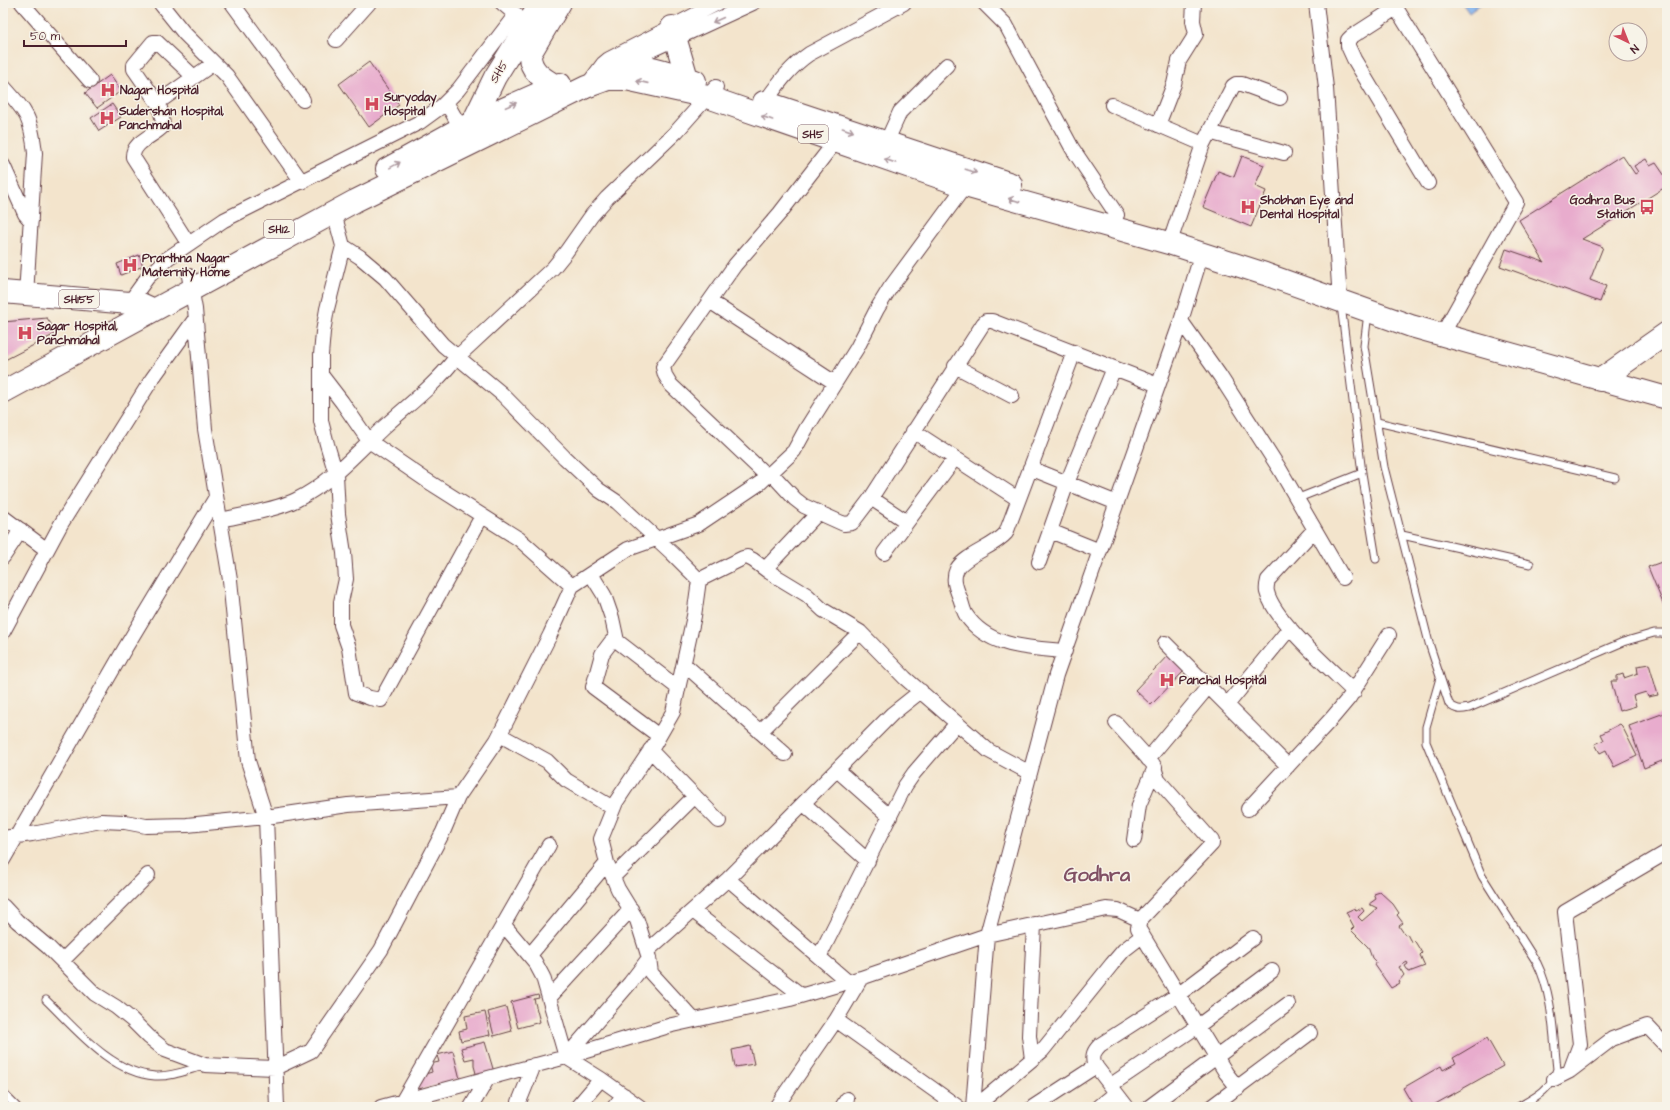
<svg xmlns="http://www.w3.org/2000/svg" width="1670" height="1110" font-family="'Architects Daughter',sans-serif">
<rect width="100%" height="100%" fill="#f7f3e8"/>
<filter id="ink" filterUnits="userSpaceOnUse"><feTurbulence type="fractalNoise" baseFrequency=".025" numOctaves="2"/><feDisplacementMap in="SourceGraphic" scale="8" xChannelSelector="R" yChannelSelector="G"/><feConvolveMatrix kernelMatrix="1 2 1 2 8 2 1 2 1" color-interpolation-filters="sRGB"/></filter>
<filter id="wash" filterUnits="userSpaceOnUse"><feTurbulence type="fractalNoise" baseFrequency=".012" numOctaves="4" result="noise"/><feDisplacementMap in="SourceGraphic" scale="16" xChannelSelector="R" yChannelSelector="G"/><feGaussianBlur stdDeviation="0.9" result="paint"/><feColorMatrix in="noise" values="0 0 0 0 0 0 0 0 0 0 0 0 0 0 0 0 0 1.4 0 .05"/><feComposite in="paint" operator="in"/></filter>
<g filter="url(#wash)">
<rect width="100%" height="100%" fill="#f3e4cc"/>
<path fill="#81b2ed" stroke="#66688c" d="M 1462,3 L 1482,3 L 1469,13 Z"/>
<g id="blocks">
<path fill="#e8accd" d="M 369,62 L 399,105 L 369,127 L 339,84 Z
M 110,75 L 121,91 L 97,108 L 85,93 Z
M 112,104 L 121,117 L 99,131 L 91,118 Z
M 1622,155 L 1635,174 L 1638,172 L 1634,166 L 1646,159 L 1650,166 L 1656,163 L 1667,179 L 1667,186 L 1582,239 L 1603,247 L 1590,280 L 1606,286 L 1600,302 L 1500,266 L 1506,249 L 1544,262 L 1519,220 Z
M 1242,156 L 1264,165 L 1255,186 L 1266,191 L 1251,227 L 1203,207 L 1218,171 L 1234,177 Z
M 139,255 L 143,266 L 121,275 L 117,264 Z
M 47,318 L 57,333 L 3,361 L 3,322 Z
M 1667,560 L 1667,613 L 1648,567 Z
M 1170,653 L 1186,669 L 1151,705 L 1135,690 Z
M 1649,664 L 1658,695 L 1648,697 L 1646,692 L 1633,696 L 1636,706 L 1619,711 L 1611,681 L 1617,681 L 1617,676 L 1623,674 L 1624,678 L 1638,673 L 1637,666 Z
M 1667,712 L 1667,759 L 1644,768 L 1629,726 Z
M 1620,724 L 1622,726 L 1637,756 L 1614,767 L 1606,750 L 1600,753 L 1595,744 L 1604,740 L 1601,734 Z
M 1380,892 L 1393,904 L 1399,913 L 1397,915 L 1403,923 L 1399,926 L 1405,935 L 1407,934 L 1410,940 L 1413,942 L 1414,940 L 1422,953 L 1420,955 L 1425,966 L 1409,972 L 1405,966 L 1408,964 L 1407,962 L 1399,967 L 1404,975 L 1399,981 L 1400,983 L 1391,988 L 1375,965 L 1376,962 L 1372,958 L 1368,947 L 1351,930 L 1354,927 L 1346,912 L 1355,908 L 1356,911 L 1362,908 L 1364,911 L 1358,917 L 1362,921 L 1377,908 L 1369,904 L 1376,899 L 1374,894 Z
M 538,995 L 539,998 L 534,999 L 540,1022 L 518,1028 L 511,1002 Z
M 506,1007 L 512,1031 L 494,1036 L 488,1012 Z
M 485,1012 L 490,1035 L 461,1041 L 459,1031 L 467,1029 L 465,1016 Z
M 1487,1038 L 1503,1066 L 1430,1107 L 1414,1107 L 1403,1088 L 1441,1066 L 1443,1070 L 1456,1063 L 1453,1058 Z
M 485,1042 L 494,1072 L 477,1077 L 474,1066 L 474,1058 L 465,1060 L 461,1048 Z
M 750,1046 L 754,1064 L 735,1067 L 732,1050 Z
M 453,1051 L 460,1079 L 418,1090 L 417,1085 L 422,1075 L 432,1072 L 430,1064 L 439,1062 L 437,1055 Z"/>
</g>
</g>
<g filter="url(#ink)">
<use href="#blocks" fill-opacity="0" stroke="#633d43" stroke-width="1"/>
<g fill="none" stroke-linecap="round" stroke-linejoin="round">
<defs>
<path id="service" d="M 1341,305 L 1362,473 L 1376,559
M 1368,313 L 1364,346 L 1384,467 L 1429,643 L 1449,704 C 1456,710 1460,710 1469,708 L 1623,642 L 1654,633 L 1662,633 L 1667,635
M 1377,422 L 1615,478
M 1296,499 L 1362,473
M 1402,535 L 1530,564
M 1440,678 L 1426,727 L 1426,742 L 1482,876 L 1537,963 C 1553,995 1553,1034 1557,1069 C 1551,1090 1536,1097 1518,1107
M 46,1000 C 76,1029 111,1073 155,1076 C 171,1077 188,1070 203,1066
M 3,1093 L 17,1107"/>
<path id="minor" d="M 22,3 L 90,81
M 160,3 L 184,33 L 227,76 L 302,182
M 232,3 L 303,100
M 502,3 L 522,20
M 984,3 L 1006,25 L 1072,148 L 1117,215
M 1316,3 L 1326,88 L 1340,301
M 1393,3 L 1516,202 L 1442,335
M 1396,8 L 1351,37 L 1348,40 L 1348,46 L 1354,59 L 1428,183
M 336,40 L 369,3
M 623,63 L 753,3
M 3,86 C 27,113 31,117 35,153 L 26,295
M 586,87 L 603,64 L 609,59 L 718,3
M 446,102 L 461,128
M 765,102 C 778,84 790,67 809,54 L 904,3
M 159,105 L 134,69 L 134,65 L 153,42 L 157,42 L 194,77
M 1112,105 L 1203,144
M 1158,125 L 1174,84 L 1179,61 L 1196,34 L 1193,21 L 1194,3
M 1209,132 L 1284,153
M 886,143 L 900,112 L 947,65
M 3,165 L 25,214 L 31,221
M 334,213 L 343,246 L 327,309 L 323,332 L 321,355 L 321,421 L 327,444 L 336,474 L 338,514 L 344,553 L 346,579 L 341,602 L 341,625 L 349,648 L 356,693 L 370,698 L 381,700 L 482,516
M 1173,233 L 1203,144 L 1233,86 L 1236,84 L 1242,84 L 1280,98
M 188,243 L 133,157 C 132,143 153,136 162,127 C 165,119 158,110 160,101 L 214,63
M 343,246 L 360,257 L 385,278 L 443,345 L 502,394 L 565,458 L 599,490 L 617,502 L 672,553 L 699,580 L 694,616 L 673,712 L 654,745 L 616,802 L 601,839 L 607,863 L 618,889 L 637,920 L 649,958 L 651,973 L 694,1020
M 189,276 L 195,309 L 205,429 L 230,580 L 248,761 L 266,817 L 277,1107
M 711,302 L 835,383
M 129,303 L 147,278 L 168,258 L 224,220 L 420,122 L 442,106 L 458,90 L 516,14
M 1181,321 L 1220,376 L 1279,468 L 1343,578
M 955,366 L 1012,396
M 322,376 L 342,402 L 369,441 L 426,480 L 519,539 L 572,586
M 913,431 L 1018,499
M 1030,468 L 1117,503
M 771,473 L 795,499 L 804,506 L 844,524 L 852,523 L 871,498 L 983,324 L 986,321 L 992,321 L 1158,385
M 767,476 L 671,385 L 665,375 L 663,367 L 735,265 L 780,213 L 835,142
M 871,498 L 907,522
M 3,517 L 47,550
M 220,520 C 242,515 276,510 296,500 C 331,483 356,453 384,427 C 408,405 434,386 454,360 L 553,268 L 566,252 L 592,215 L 607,198 L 677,131 L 716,87
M 1314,530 L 1268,580 C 1267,584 1266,588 1267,592 C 1274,621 1332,670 1354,692
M 1050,531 L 1100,551
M 884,553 L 955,458
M 3,557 L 21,530
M 1039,562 L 1067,483 L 1114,368
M 765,569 L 818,513
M 591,574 L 604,595 L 612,618 L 617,641
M 699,580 L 743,558 L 747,557 L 753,560 L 769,572 L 807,595 L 823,610 L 860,632 L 905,678 L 989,751 L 1030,773
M 3,632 L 61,524 L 152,379 L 195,319
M 1165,643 L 1288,766
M 1065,651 C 1030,648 988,648 966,615 C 963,610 962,603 960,598 C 956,588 952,579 957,569 C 965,555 994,547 1006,533 L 1074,352
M 684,664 L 785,754
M 1227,705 L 1290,628
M 1116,723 L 1153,764 L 1158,780 L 1212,841 L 1212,844 L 1140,920 L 1138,928 L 1226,1073 L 1238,1088
M 760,732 L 860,632
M 500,735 L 547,761 L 566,780 L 613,808
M 659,736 L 593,687 L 602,654 L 611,642 L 617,641 L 678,688
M 650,750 L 719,821
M 1148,759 L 1208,687
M 837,770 L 890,817
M 804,804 L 868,861
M 1248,809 L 1333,717 L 1349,698 L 1389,635
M 3,838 L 32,834 L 101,821 L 125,822 L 146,826 L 187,825 L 266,817 L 348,805 L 458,797
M 1134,840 L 1139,805 L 1155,767
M 3,860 L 124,650 L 216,497
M 613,877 L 695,796
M 728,879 L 847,981
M 3,906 L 17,921 L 48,947 L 95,994 L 116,1007 L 132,1020 L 149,1037 L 165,1050 L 205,1065 L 275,1068 L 311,1051 L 381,950 L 443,832 L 458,797 L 497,740 L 550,635 L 572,586 L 628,549 L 699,524 L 760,483 L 794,451 L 806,429 L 857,348 L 877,309 L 890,288 L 965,186
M 693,911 L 801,995
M 503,924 L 535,962 L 543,977 L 566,1057 L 601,1079 L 640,1107
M 647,951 L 728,879 L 892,714 L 921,691
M 530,955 L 607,863
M 819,957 L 905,786 L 914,773 L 957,723
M 62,961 L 148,875
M 549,998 L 631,909
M 836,1020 L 958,1107
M 566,1057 L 630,983 L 649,958
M 1032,1059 L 1029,1036 L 1034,924
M 1570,1071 L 1580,1044 L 1565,912 L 1667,852
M 1554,1079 L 1570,1071 L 1612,1039 L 1647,1026 L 1667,1047
M 1111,1085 L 1198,1026 L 1272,971
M 402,1102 L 549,845
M 381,1107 L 566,1057 L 672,1025 L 790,999 L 861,978 L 987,935 L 1106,909 L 1118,910 L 1140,920
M 471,1107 L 488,1078
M 519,1107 L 519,1102 L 534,1065
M 577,1107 L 601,1079
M 614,1107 L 624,1095
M 776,1107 L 836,1020 L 861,978
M 842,1107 L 847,1099
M 973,1107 L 987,935 L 1056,675 L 1181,321 L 1202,253
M 975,1107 L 1042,1051 L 1112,964 L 1124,950 L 1142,936
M 1033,1107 L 1096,1066
M 1099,1107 L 1116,1093
M 1127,1107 L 1094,1064 C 1092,1055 1094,1051 1100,1045 L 1179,994 L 1253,938
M 1149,1107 L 1288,1004
M 1211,1107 L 1310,1033"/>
<path id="primary" d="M 560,3 L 530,54 C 529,75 551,82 566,92
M 672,27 L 687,78
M 608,69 C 638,59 667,72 695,81
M 764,102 L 1011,184
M 473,128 L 473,122 L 495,77 L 541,3
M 387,169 L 461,128 L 560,84
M 3,292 L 141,304 L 154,310
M 1600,380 L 1667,333
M 3,392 L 355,201 L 586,87 L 608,79 L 626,79 L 708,97 L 965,186 L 1172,244 L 1265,274 L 1411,326 L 1667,398"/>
</defs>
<use href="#service" stroke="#633d43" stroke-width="9"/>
<use href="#minor" stroke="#633d43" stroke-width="16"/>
<use href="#primary" stroke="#633d43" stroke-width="24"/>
<use href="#service" stroke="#fff" stroke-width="7"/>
<use href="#minor" stroke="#fff" stroke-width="14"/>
<use href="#primary" stroke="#fff" stroke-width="22"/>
</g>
<defs><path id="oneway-shaft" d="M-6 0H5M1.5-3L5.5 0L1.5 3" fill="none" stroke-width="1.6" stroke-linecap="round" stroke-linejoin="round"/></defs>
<g stroke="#ae9aa0">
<use href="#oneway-shaft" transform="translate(718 20) rotate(156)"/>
<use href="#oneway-shaft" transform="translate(642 82) rotate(-167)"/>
<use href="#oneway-shaft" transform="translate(511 105) rotate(-23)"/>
<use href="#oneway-shaft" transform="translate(767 118) rotate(-161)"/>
<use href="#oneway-shaft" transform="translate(848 130) rotate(19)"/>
<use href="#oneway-shaft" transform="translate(890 161) rotate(-161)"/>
<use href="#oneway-shaft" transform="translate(395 165) rotate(-29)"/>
<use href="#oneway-shaft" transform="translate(971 171) rotate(18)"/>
<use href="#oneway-shaft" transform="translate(1014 200) rotate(-164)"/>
</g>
</g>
<defs>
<symbol id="hospital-bare" viewBox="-9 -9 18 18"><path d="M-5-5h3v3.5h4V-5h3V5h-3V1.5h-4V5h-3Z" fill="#d1495b" stroke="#f7f3e8" stroke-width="2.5" paint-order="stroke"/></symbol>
<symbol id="bus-bare" viewBox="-9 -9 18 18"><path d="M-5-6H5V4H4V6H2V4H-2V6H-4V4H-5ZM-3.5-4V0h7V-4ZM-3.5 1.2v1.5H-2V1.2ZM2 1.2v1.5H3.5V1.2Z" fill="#d1495b" stroke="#f7f3e8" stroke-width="2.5" paint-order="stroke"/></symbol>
</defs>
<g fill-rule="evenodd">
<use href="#hospital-bare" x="97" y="79" width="22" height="22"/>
<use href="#hospital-bare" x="361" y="93" width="22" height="22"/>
<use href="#hospital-bare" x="96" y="107" width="22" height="22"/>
<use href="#hospital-bare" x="1237" y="196" width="22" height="22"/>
<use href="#bus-bare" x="1636" y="196" width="22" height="22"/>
<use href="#hospital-bare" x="119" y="254" width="22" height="22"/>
<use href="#hospital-bare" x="14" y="322" width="22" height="22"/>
<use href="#hospital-bare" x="1156" y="669" width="22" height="22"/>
</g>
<g text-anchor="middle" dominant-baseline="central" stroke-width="3" stroke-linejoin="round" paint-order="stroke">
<g fill="#f7f3e8" stroke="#7e5f64" stroke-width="1">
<rect x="798" y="125" width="30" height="18" rx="3"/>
<rect x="264" y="220" width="30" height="18" rx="3"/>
<rect x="59" y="290" width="40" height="18" rx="3"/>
</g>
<g font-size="11" font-weight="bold" fill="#4a1f2b">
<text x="813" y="134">SH5</text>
<text x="279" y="229">SH12</text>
<text x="79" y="299">SH155</text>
</g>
<g font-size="12" fill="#4a1f2b" stroke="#f7f3e8">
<text transform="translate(499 72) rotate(-59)">SH5</text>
</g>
<g font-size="12" font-weight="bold" fill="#4a1f2b" stroke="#f7f3e8" text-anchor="start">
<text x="120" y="90">Nagar Hospital</text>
<text x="384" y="97">Suryoday<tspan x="384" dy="14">Hospital</tspan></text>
<text x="119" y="111">Sudershan Hospital,<tspan x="119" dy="14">Panchmahal</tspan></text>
<text x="1260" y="200">Shobhan Eye and<tspan x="1260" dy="14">Dental Hospital</tspan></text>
<text x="1635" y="200" text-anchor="end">Godhra Bus<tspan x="1635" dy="14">Station</tspan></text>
<text x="142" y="258">Prarthna Nagar<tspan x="142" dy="14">Maternity Home</tspan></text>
<text x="37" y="326">Sagar Hospital,<tspan x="37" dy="14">Panchmahal</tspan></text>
<text x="1179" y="680">Panchal Hospital</text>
</g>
<g font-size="20" font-weight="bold" fill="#815064" stroke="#f7f3e8">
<text x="1097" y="875">Godhra</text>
</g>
</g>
<rect width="1670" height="1110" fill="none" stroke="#f7f3e8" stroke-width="16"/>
<g transform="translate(1628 42) rotate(137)"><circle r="19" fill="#f7f3e8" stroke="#b29e9c"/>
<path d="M0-3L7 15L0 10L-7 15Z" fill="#d1495b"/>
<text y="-6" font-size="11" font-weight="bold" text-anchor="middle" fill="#4a1f2b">N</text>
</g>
<path d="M24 40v6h102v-6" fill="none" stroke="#4a1f2b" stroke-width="2"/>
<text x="30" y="40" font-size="12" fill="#4a1f2b" stroke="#f7f3e8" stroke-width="3" paint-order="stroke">50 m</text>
</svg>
